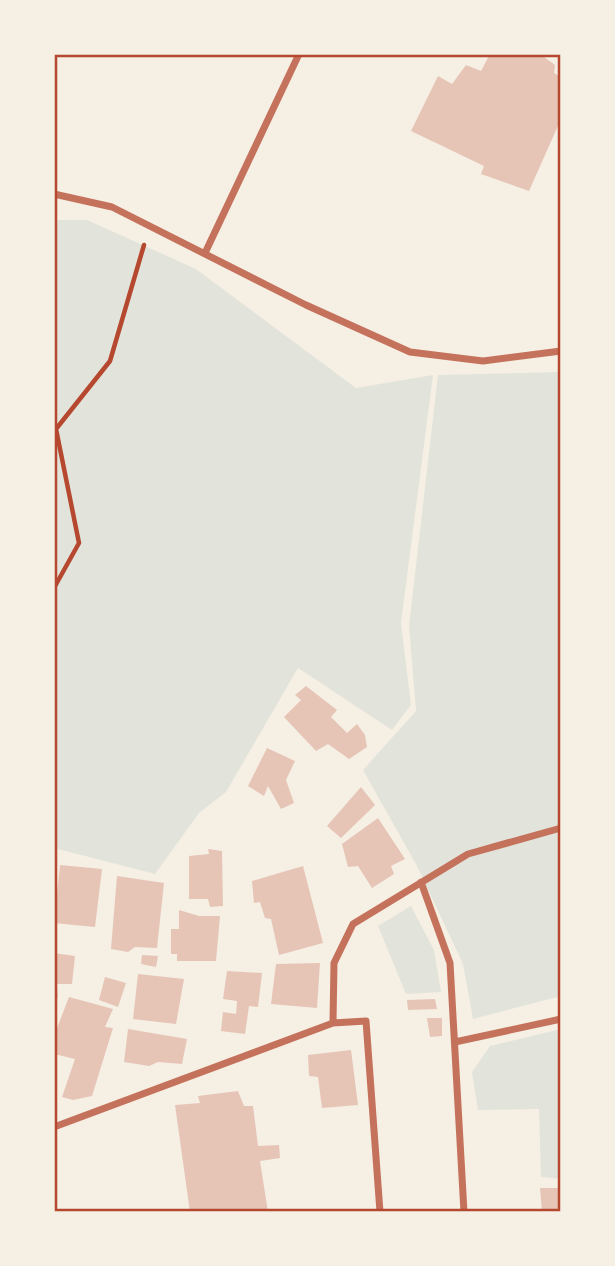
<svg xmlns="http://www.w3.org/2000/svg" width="615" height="1266" font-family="'Work Sans',sans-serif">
<rect width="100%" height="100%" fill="#f6efe4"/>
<path fill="#e2e4dc" d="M 54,220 L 87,220 L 196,269 L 356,388 L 433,375 L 401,623 L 411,705 L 392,730 L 298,668 L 226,792 L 199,813 L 155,874 L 54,848 Z
M 561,372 L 561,996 L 473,1019 L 463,964 L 417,866 L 363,770 L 416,711 L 409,626 L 438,375 Z
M 411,906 L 434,950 L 441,992 L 406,994 L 378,926 Z
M 561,1029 L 561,1179 L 541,1177 L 539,1109 L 478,1110 L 472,1072 L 490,1046 Z"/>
<path fill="#e6c5b7" d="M 490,54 L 540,54 L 555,65 L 554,73 L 561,77 L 561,119 L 529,191 L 481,174 L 484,166 L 411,131 L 438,76 L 452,84 L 466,65 L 481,71 Z
M 306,686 L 337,710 L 331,717 L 347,733 L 357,724 L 365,735 L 367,747 L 349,759 L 328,744 L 316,751 L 284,717 L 301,700 L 295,695 Z
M 267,748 L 295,761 L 286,780 L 294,803 L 281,809 L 268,786 L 264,796 L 248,786 Z
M 361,787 L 375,805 L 341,838 L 327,826 Z
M 378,818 L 405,859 L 391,866 L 394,874 L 372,888 L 358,866 L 348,867 L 342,844 Z
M 208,849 L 222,851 L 223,906 L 210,907 L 208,899 L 189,899 L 189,856 L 209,854 Z
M 60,865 L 102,869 L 95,927 L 54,923 Z
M 303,866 L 323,943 L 279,955 L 271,919 L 265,918 L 260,902 L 254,903 L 252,881 Z
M 117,876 L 164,883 L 157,948 L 135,947 L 128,952 L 111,949 Z
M 179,910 L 199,916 L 220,916 L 216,961 L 177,961 L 177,954 L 171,954 L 171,929 L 179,929 Z
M 54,953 L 75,956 L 72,984 L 57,984 L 58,998 L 54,998 Z
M 142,955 L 158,956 L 156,967 L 141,964 Z
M 320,963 L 317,1008 L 271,1004 L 276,964 Z
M 227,971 L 262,973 L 258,1007 L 249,1006 L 245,1034 L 221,1031 L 223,1012 L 236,1014 L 237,1001 L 223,999 Z
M 138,974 L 184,979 L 176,1024 L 133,1019 Z
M 105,977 L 126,983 L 118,1007 L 99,1000 Z
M 69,997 L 113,1009 L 105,1027 L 113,1028 L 92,1096 L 73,1100 L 62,1097 L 75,1059 L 54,1054 L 54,1036 Z
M 435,999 L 437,1009 L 408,1010 L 407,1000 Z
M 427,1018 L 442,1018 L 442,1036 L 430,1037 Z
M 128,1029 L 187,1039 L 182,1064 L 158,1062 L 149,1066 L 124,1062 Z
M 351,1050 L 358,1105 L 322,1108 L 318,1077 L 309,1076 L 308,1055 Z
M 238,1091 L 244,1106 L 253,1106 L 258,1146 L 279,1145 L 280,1158 L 260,1161 L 268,1212 L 190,1212 L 175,1105 L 200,1103 L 198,1096 Z
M 540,1188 L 561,1188 L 561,1212 L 542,1212 Z"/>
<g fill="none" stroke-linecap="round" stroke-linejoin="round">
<path stroke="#b5482f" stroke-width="4.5" d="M 54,588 L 79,543 L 56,429 L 110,361 L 144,245"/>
<path stroke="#c5725c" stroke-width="7" d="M 54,194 L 112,207 L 306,305 L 410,352 L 483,361 L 561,351
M 205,253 L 299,54
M 421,882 L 450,963 L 464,1212
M 333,1023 L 366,1021 L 380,1212
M 455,1042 L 561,1019
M 54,1127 L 333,1023 L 334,963 L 353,924 L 468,854 L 561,828"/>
</g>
<rect width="615" height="1266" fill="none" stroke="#f6efe4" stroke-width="112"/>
<rect x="56" y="56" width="503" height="1154" fill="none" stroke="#b5482f" stroke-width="2.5"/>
</svg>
